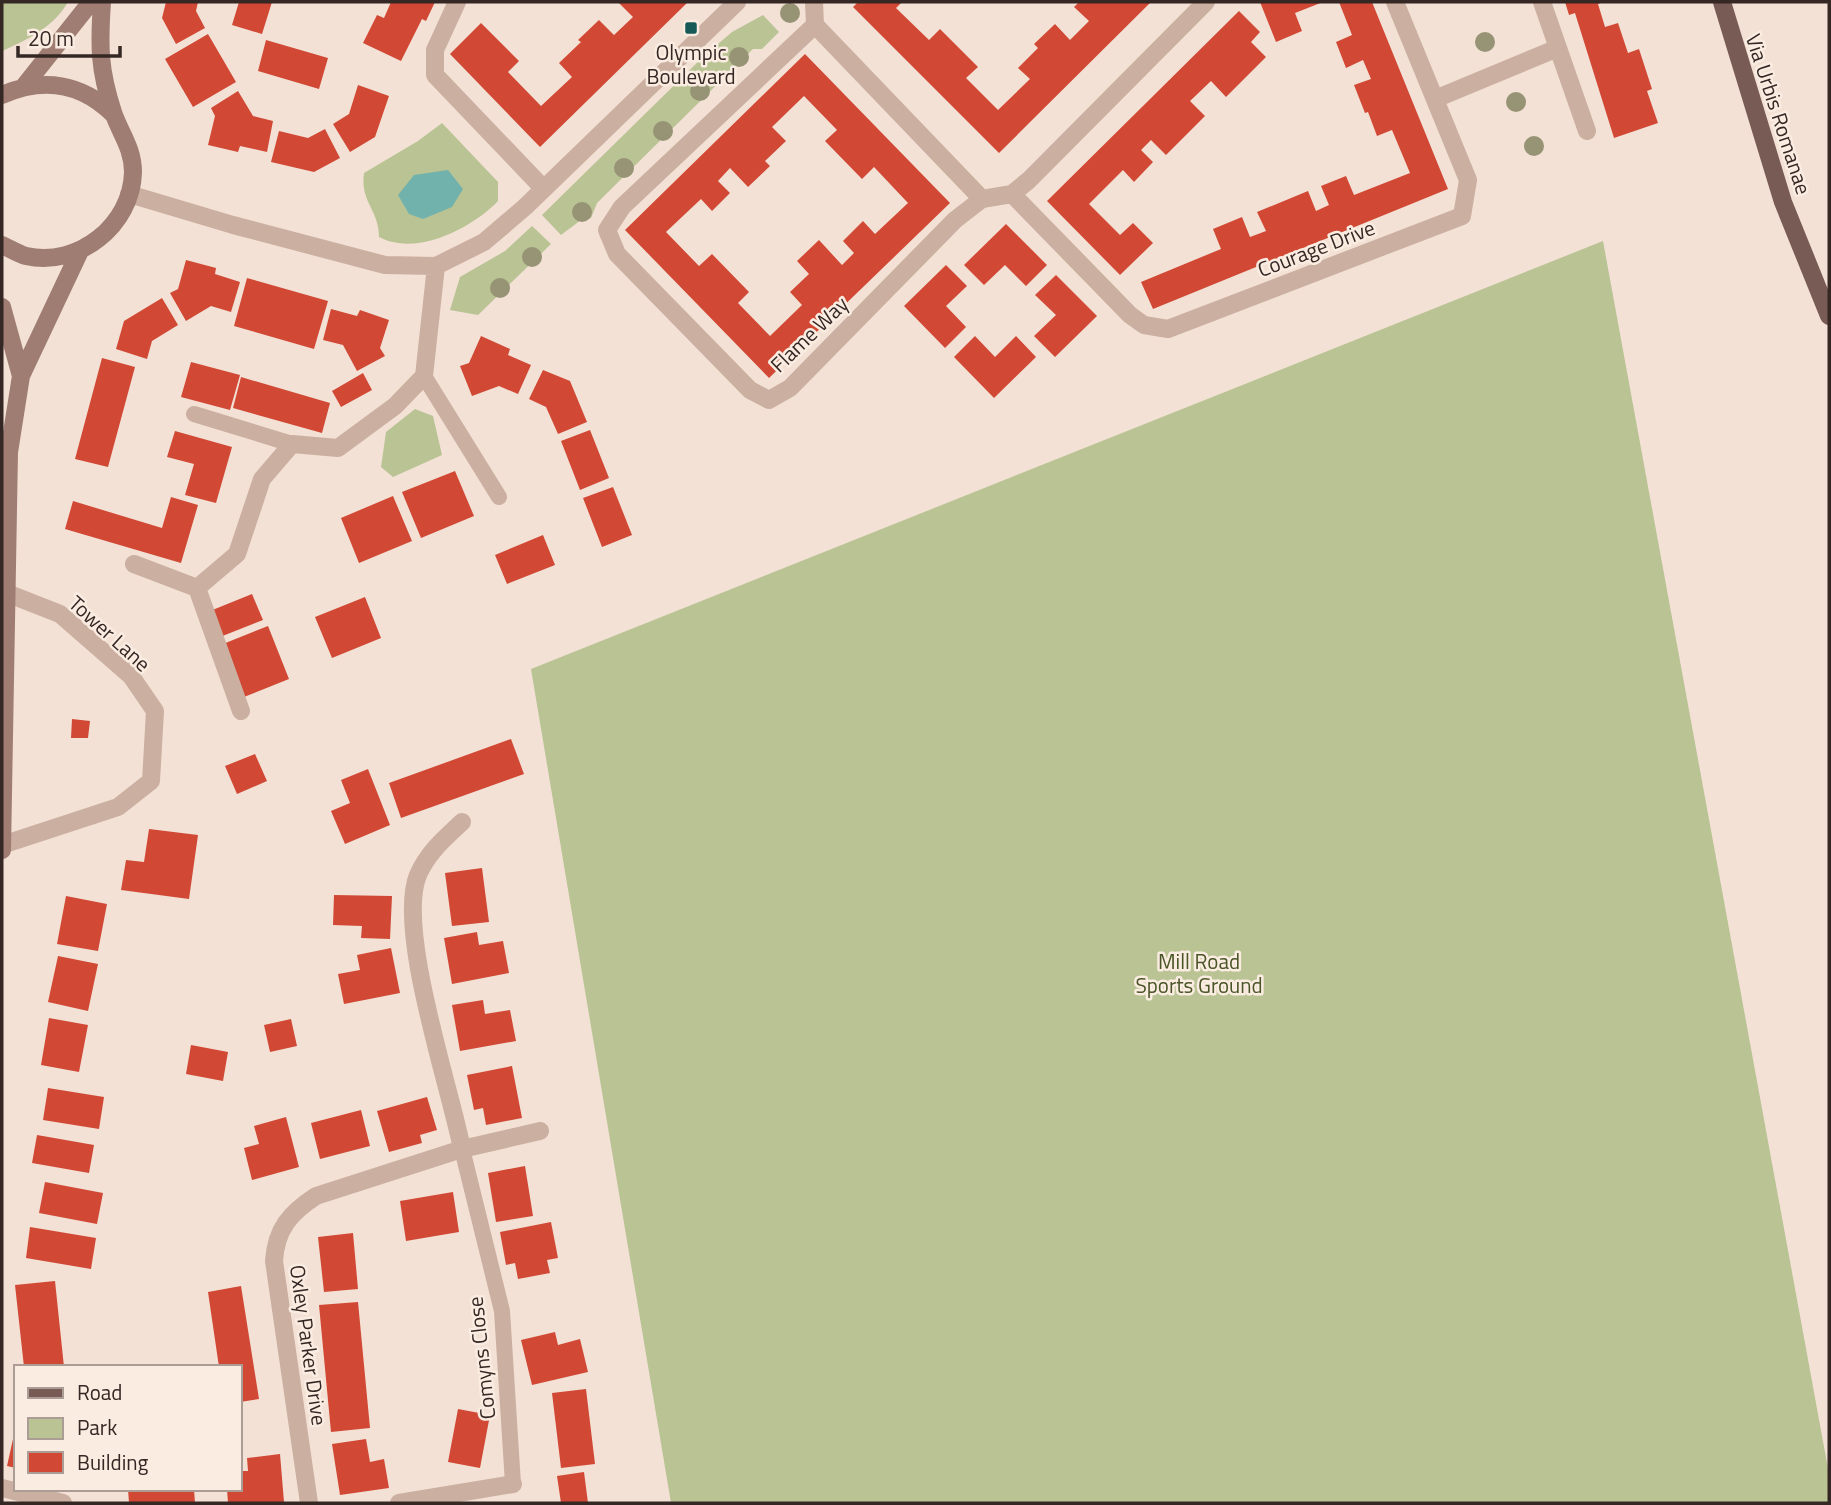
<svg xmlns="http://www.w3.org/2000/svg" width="1831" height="1505" font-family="'Titillium Web',sans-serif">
<rect width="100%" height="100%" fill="#f3e1d5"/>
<path fill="#b9c394" d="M 2,2 L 68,2 C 54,27 27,40 2,51 Z
M 763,15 L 779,32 L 762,49 L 753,49 L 597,203 L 591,218 L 581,220 L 561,235 L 542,215 L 704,56 L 732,32 Z
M 442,123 L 498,182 L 498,201 C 472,228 417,257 379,237 C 379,209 360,203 364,173 L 418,141 Z
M 532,226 L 551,244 L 478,315 L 450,310 L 460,277 L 505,251 Z
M 1603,241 L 1829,1474 L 1829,1503 L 671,1503 L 531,669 Z
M 415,409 L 433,416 L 442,455 L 393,477 L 381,467 L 386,432 Z"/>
<path fill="#72b2ad" d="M 448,170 L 463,189 L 452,207 L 423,219 L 409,214 L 398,195 L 414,175 Z"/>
<path fill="#d14835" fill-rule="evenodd" d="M 166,2 L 198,2 L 196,11 L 205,28 L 176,44 L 162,18 Z
M 239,2 L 272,2 L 262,34 L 232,25 Z
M 391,2 L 435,2 L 426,21 L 422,19 L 401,61 L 363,43 L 377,15 L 384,18 Z
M 618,2 L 688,2 L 540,147 L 450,54 L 481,23 L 519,61 L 508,72 L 541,106 L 572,77 L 559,63 L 581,42 L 578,40 L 599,20 L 614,35 L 633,17 Z
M 858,2 L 902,2 L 896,8 L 929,40 L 940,29 L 978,67 L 966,78 L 998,110 L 1030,79 L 1018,68 L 1038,48 L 1034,44 L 1055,24 L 1070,40 L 1089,21 L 1074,7 L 1079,2 L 1151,2 L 999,153 L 853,7 Z
M 1260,2 L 1323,2 L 1295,13 L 1302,31 L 1276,42 Z
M 1339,2 L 1372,2 L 1448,189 L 1153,309 L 1141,282 L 1221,249 L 1213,229 L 1242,217 L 1250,237 L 1266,231 L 1257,212 L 1308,191 L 1316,211 L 1329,205 L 1321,186 L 1346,176 L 1354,195 L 1410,173 L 1392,130 L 1377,136 L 1368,112 L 1365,113 L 1354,85 L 1371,79 L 1363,60 L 1346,68 L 1336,42 L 1352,35 Z
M 1565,2 L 1603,2 L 1598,4 L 1605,27 L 1618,23 L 1628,53 L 1639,49 L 1652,89 L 1647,91 L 1658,123 L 1614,138 L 1575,13 L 1569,15 Z
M 1239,11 L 1260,32 L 1251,42 L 1266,57 L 1226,97 L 1211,81 L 1190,101 L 1205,116 L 1166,155 L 1151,140 L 1141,150 L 1153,162 L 1134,182 L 1123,170 L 1089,204 L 1120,235 L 1133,223 L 1153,243 L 1120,275 L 1047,201 Z
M 208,34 L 236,82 L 193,107 L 165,59 Z
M 266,40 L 328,58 L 319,89 L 258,71 Z
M 805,54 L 950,203 L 769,378 L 625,230 ZM 804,96 L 837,130 L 825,141 L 862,179 L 874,167 L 908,203 L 875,234 L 863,221 L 843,241 L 854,253 L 842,265 L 819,240 L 797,261 L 809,274 L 790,292 L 802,305 L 770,336 L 738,303 L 749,292 L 712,254 L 699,266 L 666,232 L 701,199 L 712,211 L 730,193 L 718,181 L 730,168 L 748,187 L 770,166 L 765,161 L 786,141 L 772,127 Z
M 358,85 L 389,96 L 375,137 L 350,152 L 333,124 L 349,114 Z
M 238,91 L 253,116 L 273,121 L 267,152 L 240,146 L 238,152 L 208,145 L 215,116 L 211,108 Z
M 325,129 L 340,158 L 314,172 L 271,162 L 279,131 L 308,138 Z
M 1006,224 L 1047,265 L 1026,286 L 1005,265 L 984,285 L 964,265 Z
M 186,260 L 216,268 L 215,274 L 240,282 L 231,312 L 211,306 L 186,321 L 170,293 L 178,289 Z
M 946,265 L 967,286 L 946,306 L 966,327 L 945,348 L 904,306 Z
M 1056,275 L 1097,316 L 1055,357 L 1034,336 L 1056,315 L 1035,295 Z
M 247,278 L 328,301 L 314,349 L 234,326 Z
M 162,298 L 178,325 L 152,341 L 147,359 L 116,349 L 124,321 Z
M 331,309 L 357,316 L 360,310 L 389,320 L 380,348 L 385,356 L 357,371 L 343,345 L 323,340 Z
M 481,336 L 510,349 L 508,355 L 531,365 L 518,394 L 499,386 L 472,396 L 460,366 L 469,363 Z
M 975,336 L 995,357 L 1016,336 L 1036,357 L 994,398 L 954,357 Z
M 102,358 L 135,367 L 108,467 L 75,459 Z
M 191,362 L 240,375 L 230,410 L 181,397 Z
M 543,370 L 570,381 L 587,422 L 558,434 L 546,407 L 529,399 Z
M 363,373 L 372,390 L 341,407 L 332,391 Z
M 241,377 L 330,403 L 322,433 L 233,408 Z
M 590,430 L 609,478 L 580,490 L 561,441 Z
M 175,431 L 232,447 L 216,503 L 185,495 L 194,464 L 167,457 Z
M 455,471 L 474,516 L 421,538 L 402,492 Z
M 613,487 L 632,535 L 602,547 L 583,498 Z
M 393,496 L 412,541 L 359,563 L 341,518 Z
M 171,497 L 198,505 L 181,563 L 65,529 L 73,501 L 162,528 Z
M 543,535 L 555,565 L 507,584 L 495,555 Z
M 252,594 L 263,620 L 220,637 L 210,611 Z
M 365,597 L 381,638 L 332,658 L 315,617 Z
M 268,626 L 289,679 L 244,697 L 223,644 Z
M 72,719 L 90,721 L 88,738 L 71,738 Z
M 511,739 L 524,774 L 401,818 L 389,783 Z
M 255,754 L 267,781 L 237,794 L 225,766 Z
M 368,769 L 390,825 L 345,844 L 331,811 L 350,803 L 341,780 Z
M 149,829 L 198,835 L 189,899 L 121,890 L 126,860 L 144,862 Z
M 482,868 L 489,922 L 452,926 L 445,873 Z
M 334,895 L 392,896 L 390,939 L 361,938 L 362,926 L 333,925 Z
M 66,896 L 107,904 L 98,951 L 57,944 Z
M 477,932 L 479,945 L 503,941 L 509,973 L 452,984 L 444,938 Z
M 391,948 L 400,993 L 344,1004 L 338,974 L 360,970 L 357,955 Z
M 58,956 L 98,964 L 88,1011 L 48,1002 Z
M 483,1000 L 485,1014 L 510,1010 L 516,1041 L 460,1051 L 452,1005 Z
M 49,1018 L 88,1025 L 79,1072 L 41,1065 Z
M 291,1019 L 297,1046 L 270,1052 L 264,1025 Z
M 191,1045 L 228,1052 L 223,1081 L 186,1074 Z
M 512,1066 L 522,1118 L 486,1125 L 483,1108 L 474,1110 L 467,1075 Z
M 48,1088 L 104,1097 L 99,1129 L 43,1120 Z
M 427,1097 L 437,1130 L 420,1135 L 422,1143 L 389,1152 L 377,1111 Z
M 361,1110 L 370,1146 L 320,1159 L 311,1123 Z
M 286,1117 L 299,1167 L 252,1180 L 244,1148 L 259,1144 L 254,1126 Z
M 37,1135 L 94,1145 L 89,1173 L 32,1163 Z
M 525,1166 L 533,1216 L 496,1222 L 488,1173 Z
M 45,1182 L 103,1193 L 97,1224 L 39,1213 Z
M 453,1192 L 459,1232 L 406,1241 L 400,1201 Z
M 551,1222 L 558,1258 L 547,1260 L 550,1273 L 518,1279 L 515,1263 L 506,1265 L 500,1232 Z
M 30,1227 L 96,1238 L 91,1269 L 26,1258 Z
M 353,1233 L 358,1289 L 324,1292 L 318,1237 Z
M 55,1281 L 64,1367 L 24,1367 L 15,1285 Z
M 241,1286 L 259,1399 L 240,1402 L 240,1367 L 219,1367 L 208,1292 Z
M 358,1302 L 370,1428 L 331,1432 L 319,1305 Z
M 555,1332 L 558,1345 L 580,1339 L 588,1372 L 532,1385 L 521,1340 Z
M 586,1389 L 595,1464 L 561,1468 L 552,1393 Z
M 458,1409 L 490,1415 L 480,1468 L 448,1462 Z
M 15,1430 L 16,1430 L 16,1468 L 7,1466 Z
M 366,1439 L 370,1462 L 384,1459 L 389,1488 L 340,1495 L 332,1444 Z
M 280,1454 L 284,1502 L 228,1503 L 227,1489 L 240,1489 L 240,1471 L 248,1471 L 247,1458 Z
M 584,1472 L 588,1503 L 561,1503 L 557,1476 Z
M 128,1489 L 194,1489 L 195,1503 L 129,1503 Z"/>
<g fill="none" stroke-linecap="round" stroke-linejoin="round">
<path stroke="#cbafa0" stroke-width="16" d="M 424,376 L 499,497
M 194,414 L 292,444
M 462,1149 L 502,1311 L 513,1484"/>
<path stroke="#cbafa0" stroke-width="18" d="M 457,2 L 435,50 L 435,75 L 543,188
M 814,2 L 815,25 L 982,199
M 815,25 L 622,207 L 607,230 L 617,254 L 750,390 L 769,400 L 790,388 L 955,220 L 982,199 L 1012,194 L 1029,180 L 1206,2
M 1558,48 L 1587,131
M 1435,99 L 1558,48 L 1542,2
M 129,194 L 233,225 L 385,265 L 436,266 L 484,242 L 525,207 L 737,2
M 1012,194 L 1130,315 L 1144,325 L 1168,329 L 1462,216 L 1468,180 L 1395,2
M 134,564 L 197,588 L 241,711
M 197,588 L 237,554 L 262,479 L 292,444 L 338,448 L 395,406 L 424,376 L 436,266
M 2,845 L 118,807 L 151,781 L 155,711 L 131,676 L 60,614 L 4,592
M 462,1149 C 450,1087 396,929 418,875 C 428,852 444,839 462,822
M 2,1488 L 63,1503
M 309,1503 L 274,1261 C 276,1229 290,1213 316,1196 L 462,1149 L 540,1131
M 399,1503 L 513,1484"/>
<path stroke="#9f7d72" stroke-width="18" d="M 25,85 L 91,2
M 2,95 C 43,77 82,83 114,115
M 2,245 C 9,248 18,254 26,256 C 78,268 132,225 133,172 C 133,148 120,133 113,112 C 99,69 99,46 102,2
M 2,307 L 21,376
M 2,850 L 9,452 L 21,376 L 80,251"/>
<path stroke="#785b54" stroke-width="18" d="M 1722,2 L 1783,202 L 1829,316"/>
</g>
<g fill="#969475">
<circle cx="790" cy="13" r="10"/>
<circle cx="1485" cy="42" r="10"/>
<circle cx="739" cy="57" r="10"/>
<circle cx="700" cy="91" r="10"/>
<circle cx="1516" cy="102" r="10"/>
<circle cx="663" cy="131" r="10"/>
<circle cx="1534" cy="146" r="10"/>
<circle cx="624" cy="168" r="10"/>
<circle cx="582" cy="212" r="10"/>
<circle cx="532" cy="257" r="10"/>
<circle cx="500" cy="288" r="10"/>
</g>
<rect fill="#175956" stroke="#faece1" stroke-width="2.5" x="684" y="21" width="14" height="14" rx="3.5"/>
<g text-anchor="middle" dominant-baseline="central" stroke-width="5" stroke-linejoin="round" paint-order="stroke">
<g font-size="21" fill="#352724" stroke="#faece1">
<text x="691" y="52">Olympic<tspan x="691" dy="24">Boulevard</tspan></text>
</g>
<g font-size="21" fill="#352724" stroke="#faece1">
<text transform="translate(1779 114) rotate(72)">Via Urbis Romanae</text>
<text transform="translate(1316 248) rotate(-21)">Courage Drive</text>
<text transform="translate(809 334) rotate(-44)">Flame Way</text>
<text transform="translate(110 633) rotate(42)">Tower Lane</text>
<text transform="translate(309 1345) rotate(82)">Oxley Parker Drive</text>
<text transform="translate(481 1358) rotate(-96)">Comyns Close</text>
</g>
<g font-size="21" fill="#495526" stroke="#faece1">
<text x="1199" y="961">Mill Road<tspan x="1199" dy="24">Sports Ground</tspan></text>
</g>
</g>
<rect width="1831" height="1505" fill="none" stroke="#352724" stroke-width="7"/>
<rect x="14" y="1365" width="228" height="126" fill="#faece1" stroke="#ab9d95" stroke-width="2"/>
<rect x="28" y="1388" width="35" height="10" fill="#785b54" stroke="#ab9d95" stroke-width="2"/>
<text x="77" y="1400" font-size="21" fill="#352724">Road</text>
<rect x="28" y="1418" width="35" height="21" fill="#b9c394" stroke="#ab9d95" stroke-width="2"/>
<text x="77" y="1435" font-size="21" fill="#352724">Park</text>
<rect x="28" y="1452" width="35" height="21" fill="#d14835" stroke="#ab9d95" stroke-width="2"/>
<text x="77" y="1470" font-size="21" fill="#352724">Building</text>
<path d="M18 46v10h102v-10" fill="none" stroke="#352724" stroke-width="3.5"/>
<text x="28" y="46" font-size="21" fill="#352724" stroke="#faece1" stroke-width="5" paint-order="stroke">20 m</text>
</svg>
